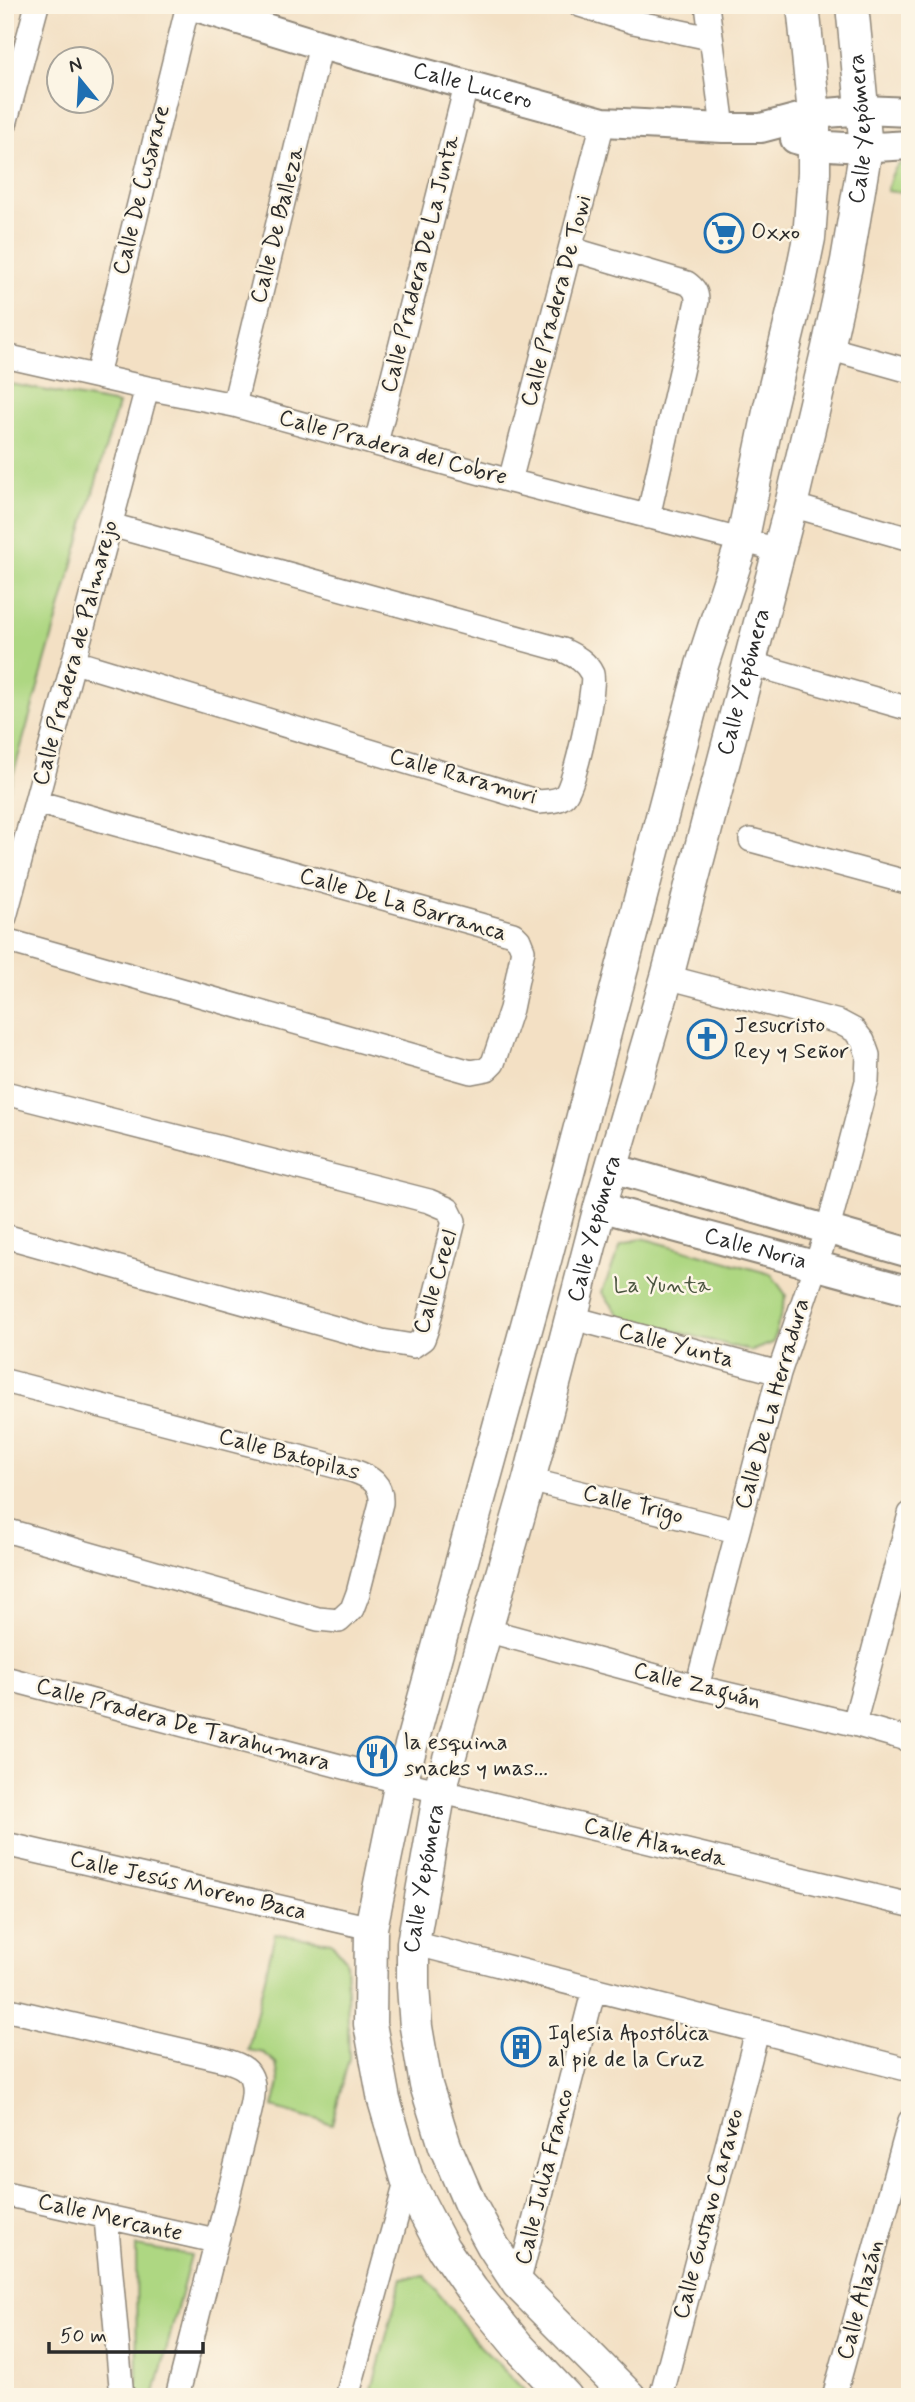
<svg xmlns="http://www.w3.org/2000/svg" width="915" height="2402" font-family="Mynerve,sans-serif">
<rect width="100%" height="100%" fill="#fcf5e5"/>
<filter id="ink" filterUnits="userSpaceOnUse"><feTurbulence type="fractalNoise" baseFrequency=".0143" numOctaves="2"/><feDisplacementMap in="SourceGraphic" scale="14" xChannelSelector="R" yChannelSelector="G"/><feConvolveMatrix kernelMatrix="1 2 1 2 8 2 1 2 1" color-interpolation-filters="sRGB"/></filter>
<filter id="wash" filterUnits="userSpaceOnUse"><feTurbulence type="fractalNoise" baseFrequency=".00686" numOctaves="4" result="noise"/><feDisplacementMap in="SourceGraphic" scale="28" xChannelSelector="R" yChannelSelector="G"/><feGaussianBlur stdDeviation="1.57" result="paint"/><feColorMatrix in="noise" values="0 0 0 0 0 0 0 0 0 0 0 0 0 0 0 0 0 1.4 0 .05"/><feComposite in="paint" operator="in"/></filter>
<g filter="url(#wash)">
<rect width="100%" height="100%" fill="#f3e0c4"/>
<path fill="#aed782" stroke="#6c8156" stroke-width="2" d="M 910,160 L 910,194 L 887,191 C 891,176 893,163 910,160 Z
M 5,383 L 118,404 L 5,804 Z
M 642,1238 L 771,1274 L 786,1295 L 773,1343 L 751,1351 L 621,1317 L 602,1292 L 621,1245 Z
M 275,1934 L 331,1942 L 346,1960 L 349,2058 L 332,2124 L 273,2107 L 279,2083 L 276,2063 L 264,2053 L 248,2050 Z
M 136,2246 L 191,2255 L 154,2397 L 137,2394 Z
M 425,2276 L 477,2343 L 531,2397 L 370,2397 L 402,2278 Z"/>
</g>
<g filter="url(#ink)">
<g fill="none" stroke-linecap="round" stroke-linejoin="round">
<defs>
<path id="minor" d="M 580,5 L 634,22 L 710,38
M 707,5 L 723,128
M 5,124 L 37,5
M 571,249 L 687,283 C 694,288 697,292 697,301 L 648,517
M 828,348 L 910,371
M 5,356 L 147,388 L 234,405 L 510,481 L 779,550
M 97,375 L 188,5
M 234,405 L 321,45
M 376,443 L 466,86
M 510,481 L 603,122
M 791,505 L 910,539
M 75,662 L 539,802 C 548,801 558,802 565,795 C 575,786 596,686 592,674 C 586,661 575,656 563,650 L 111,525
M 749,663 L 910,709
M 751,840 L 910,883
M 5,917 L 147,388
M 5,940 L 471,1072 L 487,1069 L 493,1063 L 511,1009 L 523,950 L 519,940 L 513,934 L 36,802
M 667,977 L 839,1022 L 854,1030 L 863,1041 L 868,1055 L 867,1081 L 828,1229 L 779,1373 L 697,1687
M 5,1093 L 429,1201 L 448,1209 L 454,1221 L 427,1328 L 423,1339 L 413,1346 L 382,1341 L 5,1236
M 573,1318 L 779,1373
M 5,1381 L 354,1471 C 371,1477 382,1484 381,1503 L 358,1593 L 352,1609 L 339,1621 L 318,1619 L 5,1530
M 529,1480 L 736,1531
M 485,1630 L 697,1687 L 854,1724 L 910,1740
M 5,1678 L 401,1782 L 910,1905
M 854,1724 L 910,1514
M 5,1844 L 371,1928
M 413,1943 L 910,2070
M 5,2009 L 224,2060 C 231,2062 239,2064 245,2069 C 262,2083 248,2116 244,2134 L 177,2397
M 5,2194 L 215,2241
M 106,2218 L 122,2397
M 518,2284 L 594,1989
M 347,2397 L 407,2179
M 661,2397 L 757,2032
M 834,2397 L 910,2121"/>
<g id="tertiary">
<path id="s1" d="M 190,5 L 321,45 L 603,122 L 723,128 L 761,128 L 814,114 L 864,110 L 910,112"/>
<path d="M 795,139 C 832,151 871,147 910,145"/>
<path d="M 612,1168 L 910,1253"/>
<path id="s2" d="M 600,1207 L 910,1291"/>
</g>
<g id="secondary">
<path d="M 566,2397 L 518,2346 L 472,2290 L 443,2248 L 407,2179 L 384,2100 L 370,2024 L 371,1928 L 401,1782 L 545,1260 L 702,665 L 742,542 L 770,407 L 798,292 L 809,238 L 814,173 L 814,114 L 803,5"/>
<path id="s3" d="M 630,2397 L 518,2284 L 493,2246 L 470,2204 L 445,2146 L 426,2085 L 416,2027 L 413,1986 L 413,1943 L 440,1790 L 529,1480 L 600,1207 L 667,977 L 791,505 L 828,348 L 847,261 L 866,148 L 852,5"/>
</g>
</defs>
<use href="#minor" stroke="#8f8678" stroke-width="26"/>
<use href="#tertiary" stroke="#8f8678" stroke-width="32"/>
<use href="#secondary" stroke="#8f8678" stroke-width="35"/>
<use href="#minor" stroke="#fff" stroke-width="23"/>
<use href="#tertiary" stroke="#fff" stroke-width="28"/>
<use href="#secondary" stroke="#fff" stroke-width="32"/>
</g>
</g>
<defs>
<symbol id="supermarket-ring" viewBox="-11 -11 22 22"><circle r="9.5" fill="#fcf5e5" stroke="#1f6fb2" stroke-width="1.5"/><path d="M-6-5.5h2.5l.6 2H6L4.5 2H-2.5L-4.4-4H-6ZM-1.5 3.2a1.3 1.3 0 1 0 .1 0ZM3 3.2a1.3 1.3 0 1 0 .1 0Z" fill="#1f6fb2"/></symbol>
<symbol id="church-ring" viewBox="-11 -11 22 22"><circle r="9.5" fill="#fcf5e5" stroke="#1f6fb2" stroke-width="1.5"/><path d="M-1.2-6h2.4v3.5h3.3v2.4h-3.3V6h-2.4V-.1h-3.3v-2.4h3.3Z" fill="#1f6fb2"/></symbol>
<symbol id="restaurant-ring" viewBox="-11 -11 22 22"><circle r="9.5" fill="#fcf5e5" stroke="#1f6fb2" stroke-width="1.5"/><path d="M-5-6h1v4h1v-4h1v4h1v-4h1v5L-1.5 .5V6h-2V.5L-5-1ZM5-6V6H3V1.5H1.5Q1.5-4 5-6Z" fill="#1f6fb2"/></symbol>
<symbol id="building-ring" viewBox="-11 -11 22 22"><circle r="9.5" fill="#fcf5e5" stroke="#1f6fb2" stroke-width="1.5"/><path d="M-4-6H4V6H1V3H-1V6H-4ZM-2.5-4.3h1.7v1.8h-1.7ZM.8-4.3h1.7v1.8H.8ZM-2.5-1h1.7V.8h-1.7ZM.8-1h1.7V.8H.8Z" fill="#1f6fb2"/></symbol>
</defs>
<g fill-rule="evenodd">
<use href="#supermarket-ring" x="702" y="211" width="44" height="44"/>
<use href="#church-ring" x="685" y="1017" width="44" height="44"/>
<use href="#restaurant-ring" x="355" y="1734" width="44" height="44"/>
<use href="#building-ring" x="499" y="2025" width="44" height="44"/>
</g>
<g text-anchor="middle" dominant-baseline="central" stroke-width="5" stroke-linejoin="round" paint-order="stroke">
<g font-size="23" fill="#2b2b2b" stroke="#fcf5e5">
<text stroke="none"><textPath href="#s1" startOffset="294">Calle Lucero</textPath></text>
<text stroke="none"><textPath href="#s3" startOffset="2394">Calle Yepómera</textPath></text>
<text transform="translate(142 190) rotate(-76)">Calle De Cusarare</text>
<text transform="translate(278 225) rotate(-76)">Calle De Balleza</text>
<text transform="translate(421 264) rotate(-76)">Calle Pradera De La Junta</text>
<text transform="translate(557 301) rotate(-75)">Calle Pradera De Towi</text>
<text transform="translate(393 448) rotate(15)">Calle Pradera del Cobre</text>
<text transform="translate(76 653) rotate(-75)">Calle Pradera de Palmarejo</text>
<text stroke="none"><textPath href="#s3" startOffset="1827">Calle Yepómera</textPath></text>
<text transform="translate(463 777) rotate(16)">Calle Raramuri</text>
<text transform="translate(403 905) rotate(16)">Calle De La Barranca</text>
<text stroke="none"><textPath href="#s3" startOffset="1260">Calle Yepómera</textPath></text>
<text stroke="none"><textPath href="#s2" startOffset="161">Calle Noria</textPath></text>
<text transform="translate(436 1282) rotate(-74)">Calle Creel</text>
<text transform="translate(676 1346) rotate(15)">Calle Yunta</text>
<text transform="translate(773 1404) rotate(-74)">Calle De La Herradura</text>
<text transform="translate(289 1455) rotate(15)">Calle Batopilas</text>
<text transform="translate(633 1505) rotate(14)">Calle Trigo</text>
<text transform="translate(697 1686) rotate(14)">Calle Zaguán</text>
<text transform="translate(183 1725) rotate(15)">Calle Pradera De Tarahumara</text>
<text transform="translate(655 1843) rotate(14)">Calle Alameda</text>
<text stroke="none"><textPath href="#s3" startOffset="588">Calle Yepómera</textPath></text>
<text transform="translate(188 1886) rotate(13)">Calle Jesús Moreno Baca</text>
<text transform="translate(545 2177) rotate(-76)">Calle Julia Franco</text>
<text transform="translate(709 2214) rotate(-75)">Calle Gustavo Caraveo</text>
<text transform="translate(110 2218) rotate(13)">Calle Mercante</text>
<text transform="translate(861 2300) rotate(-75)">Calle Alazán</text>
</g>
<g font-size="23" fill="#2b2b2b" stroke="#fcf5e5" text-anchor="start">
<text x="751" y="233">Oxxo</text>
<text x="734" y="1026">Jesucristo<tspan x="734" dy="26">Rey y Señor</tspan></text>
<text x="404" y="1743">la esquina<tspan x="404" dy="26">snacks y mas...</tspan></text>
<text x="548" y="2034">Iglesia Apostólica<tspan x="548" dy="26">al pie de la Cruz</tspan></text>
</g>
<g font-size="23" fill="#4c5641" stroke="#fcf5e5">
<text x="662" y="1286">La Yunta</text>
</g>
</g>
<rect width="915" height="2402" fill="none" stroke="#fcf5e5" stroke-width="28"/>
<g transform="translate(80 80) rotate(342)"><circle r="33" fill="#fcf5e5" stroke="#a8a49b" stroke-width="2"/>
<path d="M0-5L12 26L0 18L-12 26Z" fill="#1f6fb2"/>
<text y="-10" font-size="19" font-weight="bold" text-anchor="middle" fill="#2b2b2b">N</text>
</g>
<path d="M49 2342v10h154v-10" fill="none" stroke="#2b2b2b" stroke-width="3.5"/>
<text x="60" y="2342" font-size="21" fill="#2b2b2b" stroke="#fcf5e5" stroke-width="5" paint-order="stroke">50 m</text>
</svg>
